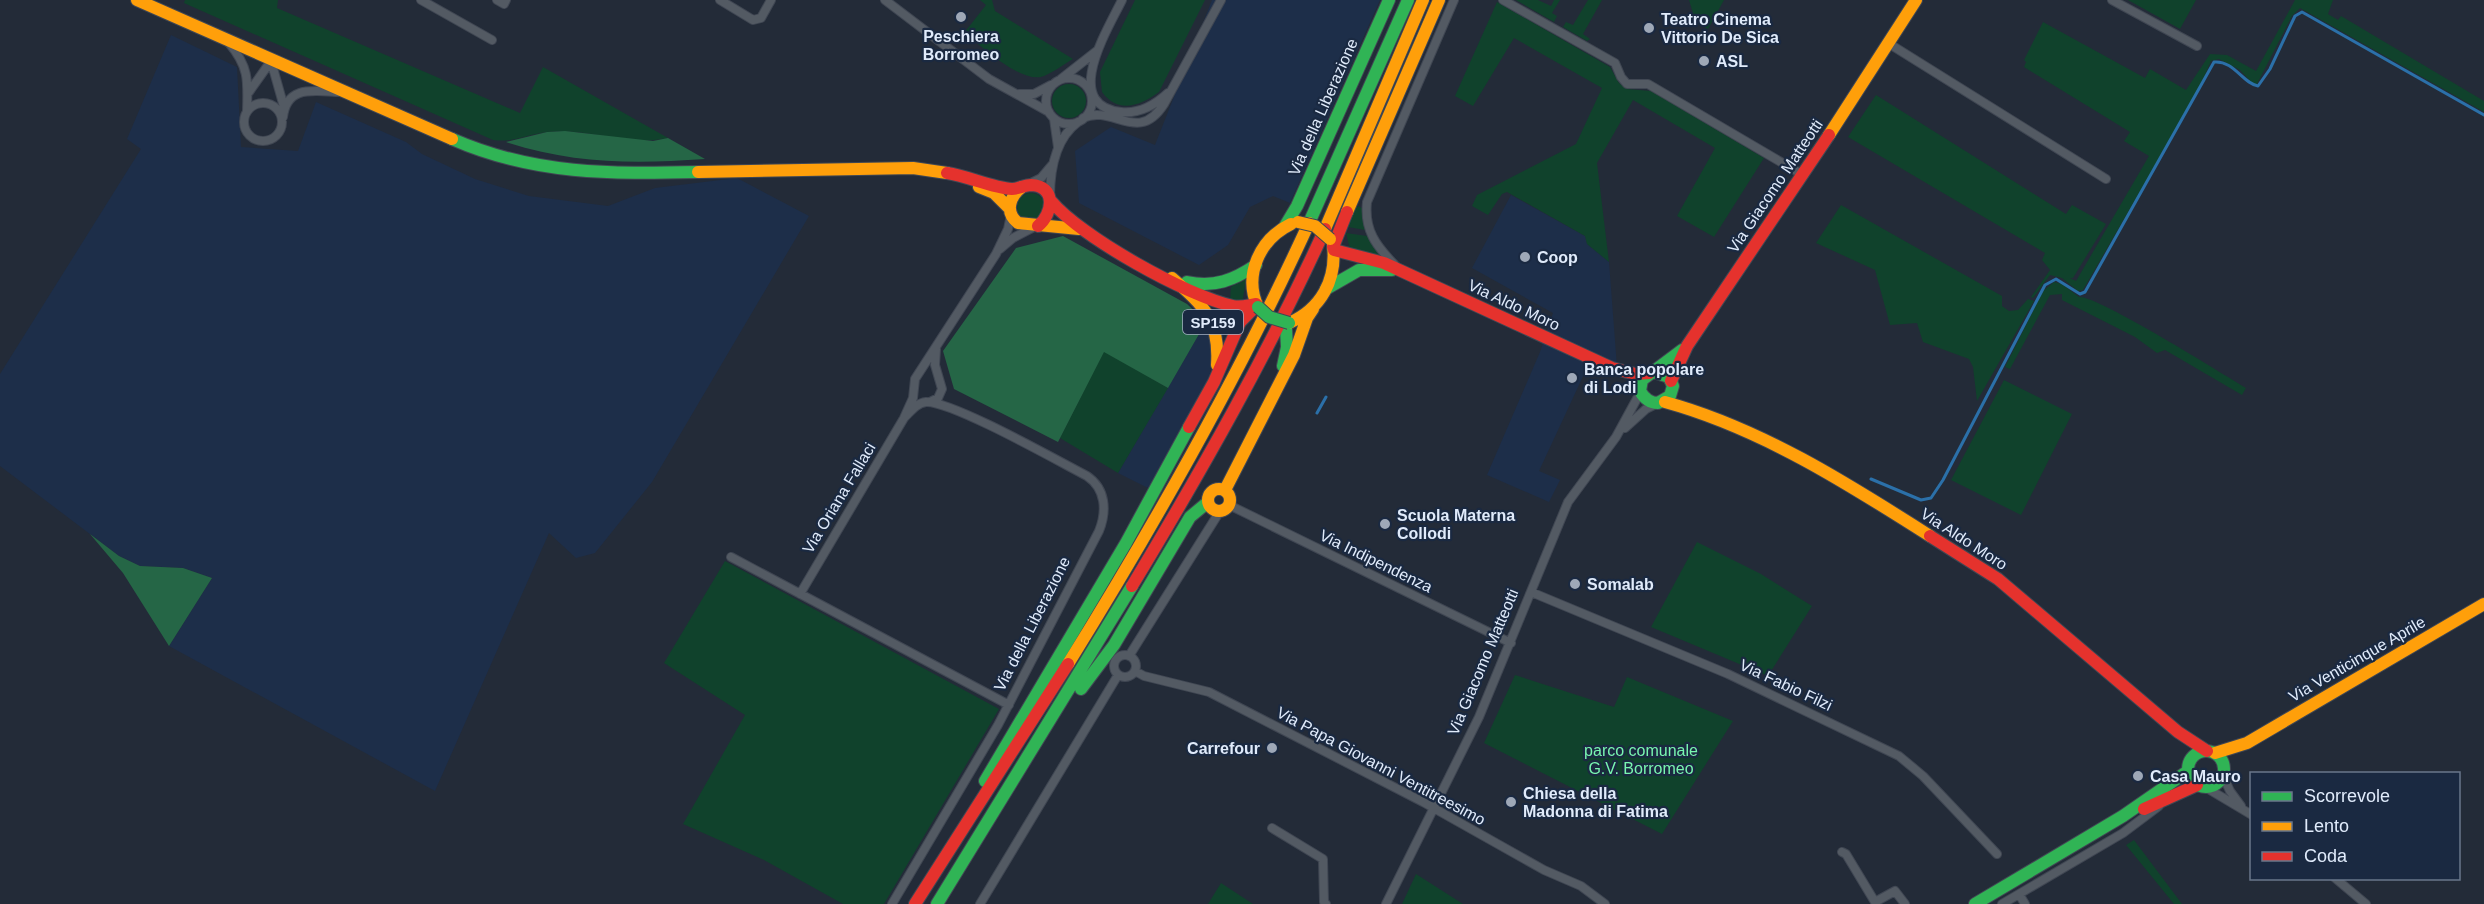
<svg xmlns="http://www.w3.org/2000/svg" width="2484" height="904" font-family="Arial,sans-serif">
<rect width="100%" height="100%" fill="#232b38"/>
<path fill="#1d2e49" d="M 1212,0 L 1380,0 L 1290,203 L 1273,196 L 1250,207 L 1228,245 L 1199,265 L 1079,203 L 1075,151 L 1111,127 L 1155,145 Z
M 171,35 L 237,67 L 241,147 L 298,151 L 316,102 L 406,142 L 422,154 L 475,179 L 529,196 L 608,206 L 655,188 L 737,178 L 809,216 L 652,482 L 595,553 L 576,558 L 549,533 L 435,791 L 169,646 L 212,578 L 183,568 L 140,566 L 119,556 L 0,466 L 0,374 L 141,149 L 127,139 Z
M 1511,195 L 1585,236 L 1587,244 L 1609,262 L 1617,367 L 1612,376 L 1585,372 L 1539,471 L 1560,480 L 1549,502 L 1487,475 L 1540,352 L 1553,313 L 1472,268 Z
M 1206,322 L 1213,345 L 1209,383 L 1150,489 L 1118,473 Z"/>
<path fill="#10422c" d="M 185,0 L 278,0 L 277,8 L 520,113 L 543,67 L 668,138 C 628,147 588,127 548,132 C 528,134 513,143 493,140 L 184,3 Z
M 980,0 L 992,0 L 995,11 L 1073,59 C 1064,64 1054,72 1044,76 C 1022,85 982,46 964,33 L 986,5 Z
M 1135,0 L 1205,0 L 1159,92 C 1140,106 1118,114 1102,92 L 1100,72 Z
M 1516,0 L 1538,0 L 1551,6 L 1554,0 L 1560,0 L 1552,13 L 1557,16 L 1554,22 Z
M 1588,0 L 1602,0 L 1583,34 L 1590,39 L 1587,41 L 1563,27 L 1566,22 L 1573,25 Z
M 1689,0 L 1724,0 L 1708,29 L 1696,23 Z
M 2128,0 L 2196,0 L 2180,29 Z
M 2295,0 L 2333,0 L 2328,14 L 2338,20 L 2341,16 L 2484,101 L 2484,112 L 2300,8 L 2292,16 L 2257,84 L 2253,84 L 2240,70 L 2219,59 L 2211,61 L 2198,91 L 2083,290 L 2078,291 L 2062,278 L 2050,275 L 2033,298 L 2031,297 L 2050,270 L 2042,260 L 2045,253 L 1848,137 L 1876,95 L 2066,214 L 2072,205 L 2106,224 L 2073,278 L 2070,278 L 2076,281 L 2149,156 L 2124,141 L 2130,132 L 2024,67 L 2026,62 L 2024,60 L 2043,22 L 2145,78 L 2150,69 L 2186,90 L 2210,54 L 2227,55 L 2256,71 Z
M 1497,2 L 1610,67 L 1619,83 L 1627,89 L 1651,91 L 1764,158 L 1714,237 L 1677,216 L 1715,148 L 1633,100 L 1597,163 L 1609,262 L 1587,244 L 1585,236 L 1507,192 L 1502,194 L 1488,215 L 1472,206 L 1477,195 L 1576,144 L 1602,88 L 1514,38 L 1473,106 L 1455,96 Z
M1052 101a17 17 0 1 1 34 0a17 17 0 1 1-34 0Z
M1017 207a14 14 0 1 1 28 0a14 14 0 1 1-28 0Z
M 1841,205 L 2002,296 L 2002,306 L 2009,311 L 2018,310 L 2028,299 L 2034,301 L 1977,401 L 1973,367 L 1969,359 L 1923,342 L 1917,323 L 1890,325 L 1875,270 L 1816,243 Z
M 1358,206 L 1362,208 L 1365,230 L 1348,227 L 1353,212 Z
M 1346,233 L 1367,236 L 1380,256 L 1350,249 Z
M 1247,275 L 1242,304 L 1230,301 L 1231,287 Z
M 2054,282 L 2062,284 L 2079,297 C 2097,295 2221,373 2246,388 L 2242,395 L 2165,350 L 2157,353 L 2135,337 L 2062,300 L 2062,294 L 2050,295 L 2010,369 L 2005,367 L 2043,291 Z
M 1104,351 L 1168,388 L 1118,473 L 1060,438 Z
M 2004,380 L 2072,414 L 2021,515 L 1951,480 Z
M 1697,542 L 1761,574 L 1812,606 L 1768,676 L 1651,627 Z
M 725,561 L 999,709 L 884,904 L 843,904 L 764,860 L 683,824 L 745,715 L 664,663 Z
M 1515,675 L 1614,707 L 1627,677 L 1733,721 L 1662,834 L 1484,743 Z
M 2134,840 L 2182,904 L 2174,904 L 2126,845 Z
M 1416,874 L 1463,904 L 1402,904 Z
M 1221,883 L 1253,904 L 1208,904 Z"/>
<path fill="#256646" d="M 565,131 L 653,141 L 668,138 L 705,159 C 634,164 574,164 506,142 L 547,132 Z
M 1063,236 L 1187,304 L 1206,322 L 1168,388 L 1104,352 L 1058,442 L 954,389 L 943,351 L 1016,248 Z
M 90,534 L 119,556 L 140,566 L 183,568 L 212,578 L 169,646 L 123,573 Z"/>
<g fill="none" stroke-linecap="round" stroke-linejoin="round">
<path stroke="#2b70a9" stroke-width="3" d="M 1317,413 L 1326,397
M 1871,479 L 1921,500 L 1931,498 L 1943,480 L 2045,285 L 2056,279 L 2080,294 L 2085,292 L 2214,62 C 2234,60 2243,84 2258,86 L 2270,69 L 2295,16 L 2302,12 L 2484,115"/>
<defs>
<path id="street" d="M 421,0 L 492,40
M 497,0 L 504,4 L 506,0
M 720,0 L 753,20 L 761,18 L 771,0
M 885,0 L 989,79 L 1049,112
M 1122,0 C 1108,29 1060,105 1121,112 C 1139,114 1155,105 1168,93
M 1503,0 L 1615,63 L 1621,77 L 1627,84 L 1648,84 L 1803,175
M 2112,0 L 2197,46
M 229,43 C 249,67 248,80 247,111
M 1888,43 L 2106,179
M 271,61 L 284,107
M1046 101a23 23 0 1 1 46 0a23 23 0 1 1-46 0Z
M 1061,79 L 1098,50
M 249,92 L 271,61
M 1019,94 L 1034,94 L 1051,85
M244 122a19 19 0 1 1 38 0a19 19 0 1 1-38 0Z
M 283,117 C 287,83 317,92 341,92
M 1083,118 C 1113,104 1138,145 1164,104 L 1221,0
M 1054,119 L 1058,147
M 1027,185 L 1041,178 L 1052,165
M 1050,197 C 1050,170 1055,139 1078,122
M 1000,249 L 1013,238 L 1034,227
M 1395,265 C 1376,246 1364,230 1367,202 L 1454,0
M 930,402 L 938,398 L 942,389 L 935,365 L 936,349
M 1625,428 L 1646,409 L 1656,404
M 1229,505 L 1511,643
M 731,557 L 1009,705
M 1531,592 L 1728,674 L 1899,756 L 1923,776 L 1997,854
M 800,594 L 904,418 L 913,398 L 915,379 L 996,254 L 1008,229 L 1011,215
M1114 666a11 11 0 1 1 22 0a11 11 0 1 1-22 0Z
M 1129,656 L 1220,511
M 1135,671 L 1144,676 L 1209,692 L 1423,802 L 1544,870 L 1581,886 L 1605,904
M 2223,776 L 2230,791 L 2241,806
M 2205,787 L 2252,815
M 1272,828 L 1323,859 L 1324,902 L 1326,904
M 1842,852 L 1846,854 L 1875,902 L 1895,891 L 1905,904
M 2335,878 L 2366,904
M 2019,894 L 2025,904
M 892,904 L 998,725 L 1099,531 C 1107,511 1106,489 1087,476 C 1058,461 952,401 926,402 C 917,403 911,411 904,418
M 980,904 L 1118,675
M 1386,904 L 1479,717 L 1568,502 L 1616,437 L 1640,393
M 2002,904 L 2123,833 L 2159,806"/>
<path id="fast" d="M 452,139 C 534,175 611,174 698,172
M 1309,223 L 1408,0
M 1285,226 L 1297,206 L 1389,0
M 1187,282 C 1214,288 1234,280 1256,265
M 1326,289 L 1359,270 L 1392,270
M 1283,366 L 1287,347 L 1286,329
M 1654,372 L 1669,377 L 1673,386 L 1670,396 L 1658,403 C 1649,403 1644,398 1640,391 L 1642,380 L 1682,350
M 1081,689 L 1114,645 L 1190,517 L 1208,502
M2188 769a18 18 0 1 1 36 0a18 18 0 1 1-36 0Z
M 985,781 L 1126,543 L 1189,427
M 937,904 L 1132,586
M 1975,904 L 2123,816 L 2188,771"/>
<path id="slow" d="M 137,0 L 452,139
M 1829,135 L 1916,0
M 698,172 L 913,168 L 947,173
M 979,187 L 994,193 L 1010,209
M 1022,187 C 1010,196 1004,212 1018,223 L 1079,229
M 1347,212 L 1439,0
M 1325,229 L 1423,0
M 1172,278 C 1204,306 1220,320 1217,365
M 1258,307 C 1243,275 1260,239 1291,224
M 1289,323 C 1321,309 1337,280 1333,245
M 1665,402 C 1760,428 1847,483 1930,536
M1208 500a11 11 0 1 1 22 0a11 11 0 1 1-22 0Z
M 1225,490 L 1294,355 L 1307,318 L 1313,309
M 1068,664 C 1156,522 1239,376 1309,223
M 2215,753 L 2247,743 L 2484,604"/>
<path id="jam" d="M 947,173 C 968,176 992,188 1012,189 C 1018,189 1025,185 1031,185 C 1057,186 1053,214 1038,226
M 1051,201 C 1081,237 1187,296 1233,306 C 1241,308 1249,305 1256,304
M 1333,247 L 1347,212
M 1334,250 L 1384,263 L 1612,368 L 1635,374 L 1649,373
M 1671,381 L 1687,346 L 1829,135
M 1189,427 L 1214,382 L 1240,322 L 1257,305
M 1930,536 L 1998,579 L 2178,732 L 2207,751
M 1132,586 C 1202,470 1269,352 1325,229
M 2144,809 L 2197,785
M 915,904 L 1068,664"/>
</defs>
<use href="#street" stroke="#404753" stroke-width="10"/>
<use href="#fast" stroke="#404753" stroke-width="14"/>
<use href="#slow" stroke="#404753" stroke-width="14"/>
<use href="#jam" stroke="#404753" stroke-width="14"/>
<use href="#street" stroke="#535a63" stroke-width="8"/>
<use href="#fast" stroke="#30b455" stroke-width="12"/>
<use href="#slow" stroke="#ff9f0a" stroke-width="12"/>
<use href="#jam" stroke="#e5322d" stroke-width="12"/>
<defs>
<path id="fast-bridge" d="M 1258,307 L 1269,317 L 1289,323"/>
<path id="slow-bridge" d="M 1298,222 L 1315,226 L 1330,239"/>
</defs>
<use href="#fast-bridge" stroke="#404753" stroke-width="14" stroke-linecap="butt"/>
<use href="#slow-bridge" stroke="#404753" stroke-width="14" stroke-linecap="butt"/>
<use href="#fast-bridge" stroke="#30b455" stroke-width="12"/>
<use href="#slow-bridge" stroke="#ff9f0a" stroke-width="12"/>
</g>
<g fill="#9ea8b7" stroke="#1a2941" stroke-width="2">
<circle cx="961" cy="17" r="6"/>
<circle cx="1649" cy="28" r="6"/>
<circle cx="1704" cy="61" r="6"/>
<circle cx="1525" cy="257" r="6"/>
<circle cx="1572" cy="378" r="6"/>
<circle cx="1385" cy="524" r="6"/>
<circle cx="1575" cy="584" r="6"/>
<circle cx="1272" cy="748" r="6"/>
<circle cx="2138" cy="776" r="6"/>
<circle cx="1511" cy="802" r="6"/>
</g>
<g text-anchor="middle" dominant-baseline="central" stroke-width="4.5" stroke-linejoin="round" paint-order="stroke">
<rect fill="#1a2941" stroke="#a5b1c3" stroke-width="1.5" x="1183" y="310" width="60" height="24" rx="4.5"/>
<g font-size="15" font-weight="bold" fill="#e0ebfb">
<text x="1213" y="322">SP159</text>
</g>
<g font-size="16" font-weight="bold" fill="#e0ebfb" stroke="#1a2941" text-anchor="start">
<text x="1661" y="19">Teatro Cinema<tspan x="1661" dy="18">Vittorio De Sica</tspan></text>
<text x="961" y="36" text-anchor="middle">Peschiera<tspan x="961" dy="18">Borromeo</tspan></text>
<text x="1716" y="61">ASL</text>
<text x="1537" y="257">Coop</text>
<text x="1584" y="369">Banca popolare<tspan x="1584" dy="18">di Lodi</tspan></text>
<text x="1397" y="515">Scuola Materna<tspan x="1397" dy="18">Collodi</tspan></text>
<text x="1587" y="584">Somalab</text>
<text x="1260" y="748" text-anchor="end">Carrefour</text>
<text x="2150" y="776">Casa Mauro</text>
<text x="1523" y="793">Chiesa della<tspan x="1523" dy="18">Madonna di Fatima</tspan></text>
</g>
<g font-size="16" fill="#e0ebfb" stroke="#1a2941">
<text transform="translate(1323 107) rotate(-66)">Via della Liberazione</text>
<text transform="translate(1775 186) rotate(-56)">Via Giacomo Matteotti</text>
<text transform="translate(1514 305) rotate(25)">Via Aldo Moro</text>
<text transform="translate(839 498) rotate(-59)">Via Oriana Fallaci</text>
<text transform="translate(1964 539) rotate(33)">Via Aldo Moro</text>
<text transform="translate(1376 561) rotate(26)">Via Indipendenza</text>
<text transform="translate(1032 624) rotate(-63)">Via della Liberazione</text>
<text transform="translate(2357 659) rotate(-30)">Via Venticinque Aprile</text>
<text transform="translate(1483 662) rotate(-67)">Via Giacomo Matteotti</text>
<text transform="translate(1786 685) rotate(25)">Via Fabio Filzi</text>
<text transform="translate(1381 766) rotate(28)">Via Papa Giovanni Ventitreesimo</text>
</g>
<g font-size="16" fill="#79f6b0" stroke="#1a2941">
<text x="1641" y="750">parco comunale<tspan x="1641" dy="18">G.V. Borromeo</tspan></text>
</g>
</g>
<rect x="2250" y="772" width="210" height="108" fill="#1a2941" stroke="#69778b" stroke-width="1.5"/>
<rect x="2262" y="792" width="30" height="9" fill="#30b455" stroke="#69778b" stroke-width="1.5"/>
<text x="2304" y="802" font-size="18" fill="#e0ebfb">Scorrevole</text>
<rect x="2262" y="822" width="30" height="9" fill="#ff9f0a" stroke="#69778b" stroke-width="1.5"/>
<text x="2304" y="832" font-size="18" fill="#e0ebfb">Lento</text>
<rect x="2262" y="852" width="30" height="9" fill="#e5322d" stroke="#69778b" stroke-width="1.5"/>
<text x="2304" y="862" font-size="18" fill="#e0ebfb">Coda</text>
</svg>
